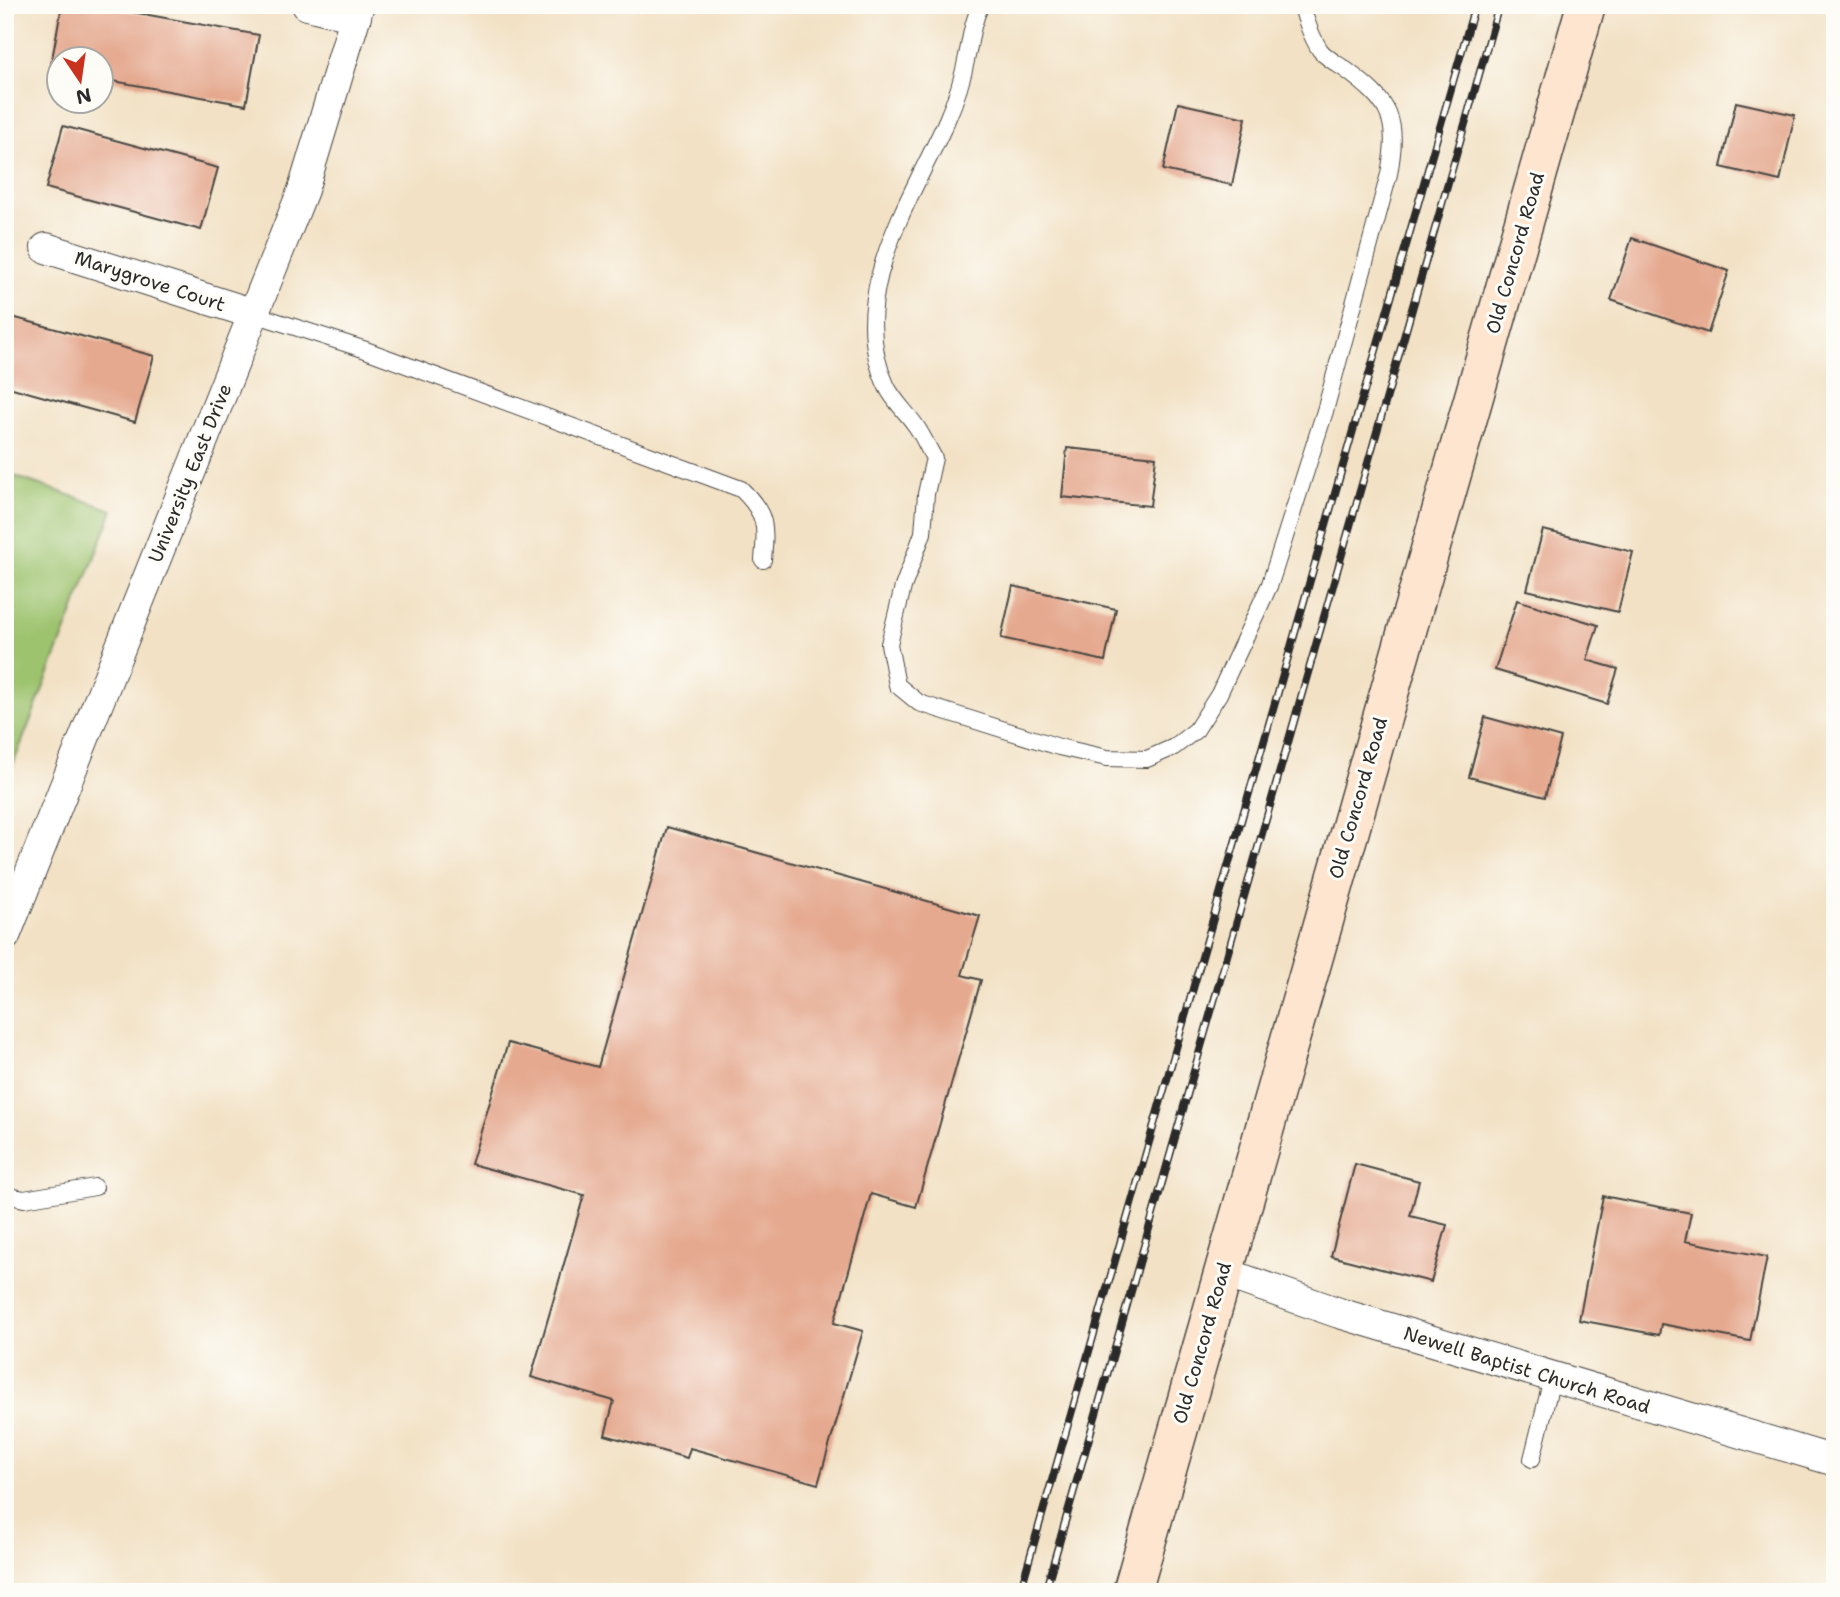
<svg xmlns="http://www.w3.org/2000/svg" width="1840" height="1597" font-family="'Shantell Sans',sans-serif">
<rect width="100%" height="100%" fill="#fdfcf7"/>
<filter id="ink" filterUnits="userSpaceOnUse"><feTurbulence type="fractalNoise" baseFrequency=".0143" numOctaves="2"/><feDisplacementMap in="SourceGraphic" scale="14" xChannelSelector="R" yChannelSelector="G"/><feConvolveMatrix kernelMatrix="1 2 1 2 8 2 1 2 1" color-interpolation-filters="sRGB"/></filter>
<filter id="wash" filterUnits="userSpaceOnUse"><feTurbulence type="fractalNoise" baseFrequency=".00686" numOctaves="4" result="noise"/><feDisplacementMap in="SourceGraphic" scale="28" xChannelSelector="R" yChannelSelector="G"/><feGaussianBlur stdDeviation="1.57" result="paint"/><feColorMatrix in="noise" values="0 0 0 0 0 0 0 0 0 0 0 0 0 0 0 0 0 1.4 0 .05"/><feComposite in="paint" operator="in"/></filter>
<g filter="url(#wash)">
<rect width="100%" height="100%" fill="#f2e1c4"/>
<path fill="#9dc36e" stroke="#64774c" stroke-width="2" d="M 5,473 L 113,510 L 5,785 Z"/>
<g id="blocks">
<path fill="#e5a98f" d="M 62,5 L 94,5 L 259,35 L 246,105 L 102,79 L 102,60 L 60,60 L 60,71 L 50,70 Z
M 1736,102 L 1795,115 L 1780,181 L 1721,167 Z
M 1178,103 L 1246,118 L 1232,185 L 1163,170 Z
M 63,126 L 218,168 L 201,230 L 46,188 Z
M 1632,238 L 1729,271 L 1708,333 L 1611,300 Z
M 5,315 L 154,356 L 135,422 L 5,386 Z
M 1067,448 L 1156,457 L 1150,506 L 1062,497 Z
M 1543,530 L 1633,552 L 1618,612 L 1527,590 Z
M 1013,586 L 1116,609 L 1105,661 L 1001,638 Z
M 1517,600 L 1598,625 L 1587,660 L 1618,669 L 1607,704 L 1495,670 Z
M 1485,717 L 1561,738 L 1545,797 L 1469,777 Z
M 667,827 L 980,916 L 962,975 L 981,980 L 916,1207 L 871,1194 L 834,1323 L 863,1331 L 818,1484 L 690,1448 L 687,1458 L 605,1435 L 614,1401 L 531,1377 L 584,1195 L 471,1164 L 508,1043 L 598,1067 Z
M 1355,1164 L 1419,1181 L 1410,1216 L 1447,1225 L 1431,1282 L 1331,1256 Z
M 1603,1196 L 1691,1213 L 1685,1241 L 1767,1257 L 1750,1341 L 1661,1324 L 1659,1335 L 1579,1320 Z"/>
</g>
</g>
<g filter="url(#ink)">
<use href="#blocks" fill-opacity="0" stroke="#494642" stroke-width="2"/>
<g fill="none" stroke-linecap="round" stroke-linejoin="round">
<defs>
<path id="lane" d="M 981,5 C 972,22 971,38 967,56 C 963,78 955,102 946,122 C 910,202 844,298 887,387 C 894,401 907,413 916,426 C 923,436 928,448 934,458 L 926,494 L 923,533 L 903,587 L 889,644 L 897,685 L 919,703 L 1059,747 L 1107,758 L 1147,759 L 1174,747 L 1196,730 L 1219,694 L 1270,584 L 1325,411 L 1389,174 C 1399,119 1391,103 1346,70 C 1338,64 1326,58 1320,50 C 1312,38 1305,19 1302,5
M 254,314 L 363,349 L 741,489 C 767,514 766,526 763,560
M 5,1195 L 24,1199 L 95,1187
M 1532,1459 L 1552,1379"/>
<path id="street" d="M 307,5 L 356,17
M 46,248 L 254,314
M 5,936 L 303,190 L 359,5
M 1222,1272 L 1339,1313 L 1835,1461"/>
<path id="secondary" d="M 1132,1592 L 1586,5"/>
</defs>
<use href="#lane" stroke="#494642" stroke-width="18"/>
<use href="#street" stroke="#494642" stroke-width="32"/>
<use href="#secondary" stroke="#494642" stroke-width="41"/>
<use href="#lane" stroke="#fff" stroke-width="16"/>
<use href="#street" stroke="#fff" stroke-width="30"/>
<use href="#secondary" stroke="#fde5d0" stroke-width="38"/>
<defs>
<path id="rail" d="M 1020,1592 L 1475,5
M 1045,1592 L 1499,5"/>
</defs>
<use href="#rail" stroke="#2b2b2b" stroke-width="8"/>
<use href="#rail" stroke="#fdfcf7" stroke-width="5" stroke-dasharray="16" stroke-linecap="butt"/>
</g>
</g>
<g text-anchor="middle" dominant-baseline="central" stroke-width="6" stroke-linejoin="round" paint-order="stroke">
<g font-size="19" fill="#2b2b2b" stroke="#fdfcf7">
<text transform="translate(1515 253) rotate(-74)">Old Concord Road</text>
<text transform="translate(150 281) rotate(18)">Marygrove Court</text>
<text transform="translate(190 473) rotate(-68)">University East Drive</text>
<text transform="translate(1358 798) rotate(-74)">Old Concord Road</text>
<text transform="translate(1202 1343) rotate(-74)">Old Concord Road</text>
<text transform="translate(1527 1370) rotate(17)">Newell Baptist Church Road</text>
</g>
</g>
<rect width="1840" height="1597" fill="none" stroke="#fdfcf7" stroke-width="28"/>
<g transform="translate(80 80) rotate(167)"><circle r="33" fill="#fdfcf7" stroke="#a9a8a5" stroke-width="2"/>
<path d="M0-5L12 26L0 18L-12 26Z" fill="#c8321e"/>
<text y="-10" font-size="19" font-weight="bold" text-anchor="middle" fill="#2b2b2b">N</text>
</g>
</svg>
